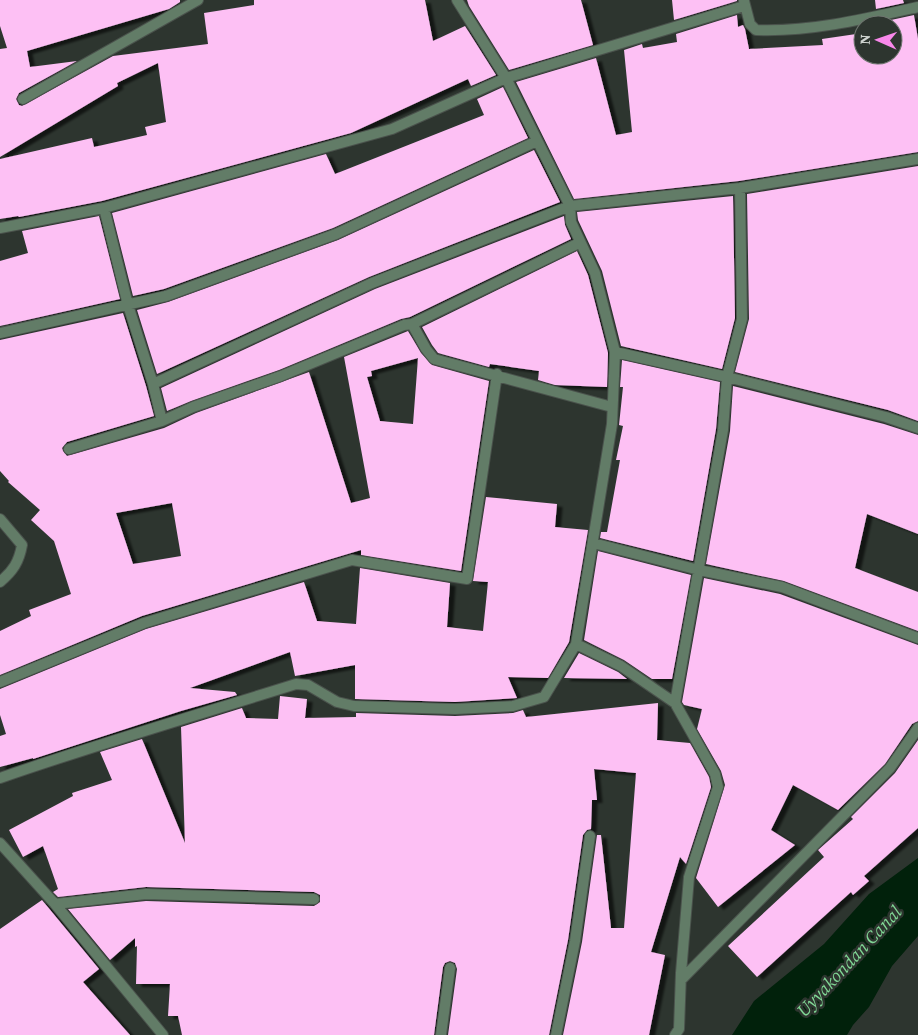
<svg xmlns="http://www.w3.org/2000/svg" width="918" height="1035" font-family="'Source Serif 4',serif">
<defs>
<filter id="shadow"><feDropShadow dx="5.5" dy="3" stdDeviation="1" flood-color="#0009"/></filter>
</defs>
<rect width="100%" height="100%" fill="#2d352f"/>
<path fill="#01210b" d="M 918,858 L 918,936 L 892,966 L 869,1007 L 853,1025 L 847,1035 L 732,1035 L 754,1001 L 824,944 L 869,894 Z"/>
<path fill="#fdc0f4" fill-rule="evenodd" filter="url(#shadow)" d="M 0,0 L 180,0 L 180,2 L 169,9 L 27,51 L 30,67 L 77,61 L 19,93 L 16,99 L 19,105 L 22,106 L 113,56 L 208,44 L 204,13 L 254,5 L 254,0 L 425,0 L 433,41 L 465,26 L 496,75 L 471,86 L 468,79 L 351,133 L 102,201 L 19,217 L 18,216 L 0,219 L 0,159 L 92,138 L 94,147 L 147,135 L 145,127 L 166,122 L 158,63 L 117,83 L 118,86 L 0,157 L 0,49 L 7,48 L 0,26 Z
M 467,0 L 581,0 L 593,45 L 509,70 L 469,6 Z
M 672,0 L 737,0 L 737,1 L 674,20 Z
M 875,0 L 903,0 L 904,3 L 876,9 Z
M 737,15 L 738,27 L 743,25 L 745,29 L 749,49 L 823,45 L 822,39 L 863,33 L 863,55 L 893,55 L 893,25 L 877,25 L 877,23 L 914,15 L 918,39 L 918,152 L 739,181 L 574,199 L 516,82 L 596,58 L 616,135 L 632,132 L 624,50 L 642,44 L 643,48 L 677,42 L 676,34 Z
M 503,87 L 528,138 L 333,228 L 164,289 L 133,296 L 112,213 L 326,154 L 335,174 L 484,115 L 477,99 Z
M 534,150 L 560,202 L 369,277 L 157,374 L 137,310 L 168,302 L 338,240 Z
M 918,166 L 918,421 L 888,410 L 735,372 L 749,319 L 747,194 Z
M 733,196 L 735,318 L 722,369 L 621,346 L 602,271 L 578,220 L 577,212 Z
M 99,216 L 120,299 L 0,326 L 0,261 L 28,253 L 22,231 Z
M 564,216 L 565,225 L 571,239 L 410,317 L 401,319 L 279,370 L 191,401 L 167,411 L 161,388 L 375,289 Z
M 577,251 L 588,275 L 608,353 L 607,387 L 555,385 L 538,380 L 539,371 L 490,364 L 489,367 L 438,353 L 432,345 L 422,327 Z
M 123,313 L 146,386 L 154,416 L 67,442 L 62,448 L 63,451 L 67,456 L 164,428 L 196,413 L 309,372 L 351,503 L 370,498 L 344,357 L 408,331 L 421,353 L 432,365 L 489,381 L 461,571 L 361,555 L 361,550 L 142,616 L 0,675 L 0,631 L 31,616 L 29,610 L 71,594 L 54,541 L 31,520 L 40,510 L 8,482 L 9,481 L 0,471 L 0,340 ZM 418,358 L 413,424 L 380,421 L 367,377 L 372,376 L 371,371 ZM 172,503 L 181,556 L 133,564 L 116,513 Z
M 622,360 L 720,382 L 716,429 L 693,561 L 600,538 L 601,532 L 607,532 L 620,460 L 616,460 L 623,426 L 619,425 L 623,387 L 620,387 Z
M 733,386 L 884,424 L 918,435 L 918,534 L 867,514 L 855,568 L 918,592 L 918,631 L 784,581 L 706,564 L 730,431 Z
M 486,497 L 557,504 L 555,527 L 588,530 L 569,642 L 548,678 L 508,677 L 517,698 L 455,702 L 355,699 L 355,665 L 295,676 L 290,652 L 190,688 L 235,692 L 237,695 L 181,711 L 33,759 L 33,758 L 0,767 L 0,736 L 6,734 L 0,715 L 0,689 L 146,629 L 304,582 L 317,621 L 356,624 L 360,568 L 450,583 L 447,627 L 483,631 L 488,582 L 473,581 Z
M 598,551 L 691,575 L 672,679 L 652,679 L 624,660 L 584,640 Z
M 704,578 L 780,594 L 918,645 L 918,721 L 912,724 L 885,764 L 838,810 L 793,785 L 771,830 L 795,845 L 718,907 L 696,878 L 725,785 L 721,771 L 697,729 L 702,709 L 684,705 L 682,702 Z
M 579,653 L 618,672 L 627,679 L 564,678 Z
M 280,696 L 307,699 L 305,718 L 356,717 L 356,713 L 455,716 L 513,713 L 523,710 L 526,717 L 658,703 L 657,740 L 690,743 L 709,777 L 711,787 L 686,864 L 680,857 L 651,952 L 665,955 L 649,1035 L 563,1035 L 582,942 L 597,835 L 601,835 L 611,928 L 624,928 L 636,773 L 594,769 L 597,800 L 592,800 L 591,829 L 587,830 L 583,835 L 568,940 L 549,1035 L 448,1035 L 457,969 L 455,963 L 450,961 L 445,963 L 443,967 L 434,1035 L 182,1035 L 178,1016 L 168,1016 L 170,984 L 136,984 L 137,946 L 135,947 L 135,938 L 110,960 L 68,909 L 146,901 L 314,906 L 320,902 L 320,895 L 314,892 L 146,887 L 58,897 L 53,892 L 58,889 L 43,846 L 23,857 L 9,830 L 73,796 L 72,793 L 112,780 L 100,752 L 142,739 L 185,843 L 181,727 L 242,708 L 246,718 L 278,719 Z
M 918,740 L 918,828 L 864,876 L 869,881 L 853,895 L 851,892 L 757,977 L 728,946 L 824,857 L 818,850 L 853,819 L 851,817 L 895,773 Z
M 42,900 L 99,969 L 83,982 L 130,1035 L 0,1035 L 0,929 Z"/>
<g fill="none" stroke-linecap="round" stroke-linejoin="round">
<defs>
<path id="street" d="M 457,0 L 506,78 L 570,206 L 571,222 L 595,273 L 615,352 L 612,424 L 576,644 L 621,666 L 675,703 L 715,774 L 718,787 L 689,877 L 681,973 L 679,1029 L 675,1035
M 744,1 L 750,24 L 756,30 C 811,32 865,19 918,7
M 23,99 L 198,0
M 104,208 L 128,305 L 153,384 L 162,421
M 0,228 L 104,208 L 392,129 L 506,78 L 744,6
M 412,324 L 579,243
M 0,333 L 166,296 L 336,234 L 537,141
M 615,352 L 727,377 L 886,417 L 918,428
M 153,384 L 372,283 L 570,206 L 740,188 L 918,159
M 69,449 L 162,421 L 193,407 L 281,376 L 404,325 L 412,324 L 426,349 L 434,359 L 612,407
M 0,519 L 22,545 C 19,562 13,571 0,582
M 593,543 L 699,570 L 782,587 L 918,638
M 0,682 L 144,623 L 352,560 L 467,579 L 497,374
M 675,703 L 723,430 L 727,377 L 742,319 L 740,188
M 0,778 C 98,744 197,715 296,684 L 308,685 L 337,702 L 354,706 L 455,709 L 513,706 L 544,697 L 576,644
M 0,843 L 55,904 L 163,1035
M 55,904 L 146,894 L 314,899
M 681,980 L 890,768 L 918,728
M 441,1035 L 450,968
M 556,1035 L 575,941 L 590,836"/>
</defs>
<use href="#street" stroke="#4a524c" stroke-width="12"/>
<use href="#street" stroke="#627c67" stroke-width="10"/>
</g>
<g text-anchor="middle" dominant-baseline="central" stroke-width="5" stroke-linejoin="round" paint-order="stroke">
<g font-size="18" font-style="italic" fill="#80d795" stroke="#2d352f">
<text transform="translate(849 961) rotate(-47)">Uyyakondan Canal</text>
</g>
</g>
<g transform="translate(878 40) rotate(272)"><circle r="24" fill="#2d352f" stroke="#6e756f"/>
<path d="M0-4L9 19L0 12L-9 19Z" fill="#f888ea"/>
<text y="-8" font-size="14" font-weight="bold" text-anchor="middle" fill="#cfd4d0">N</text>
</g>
</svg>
